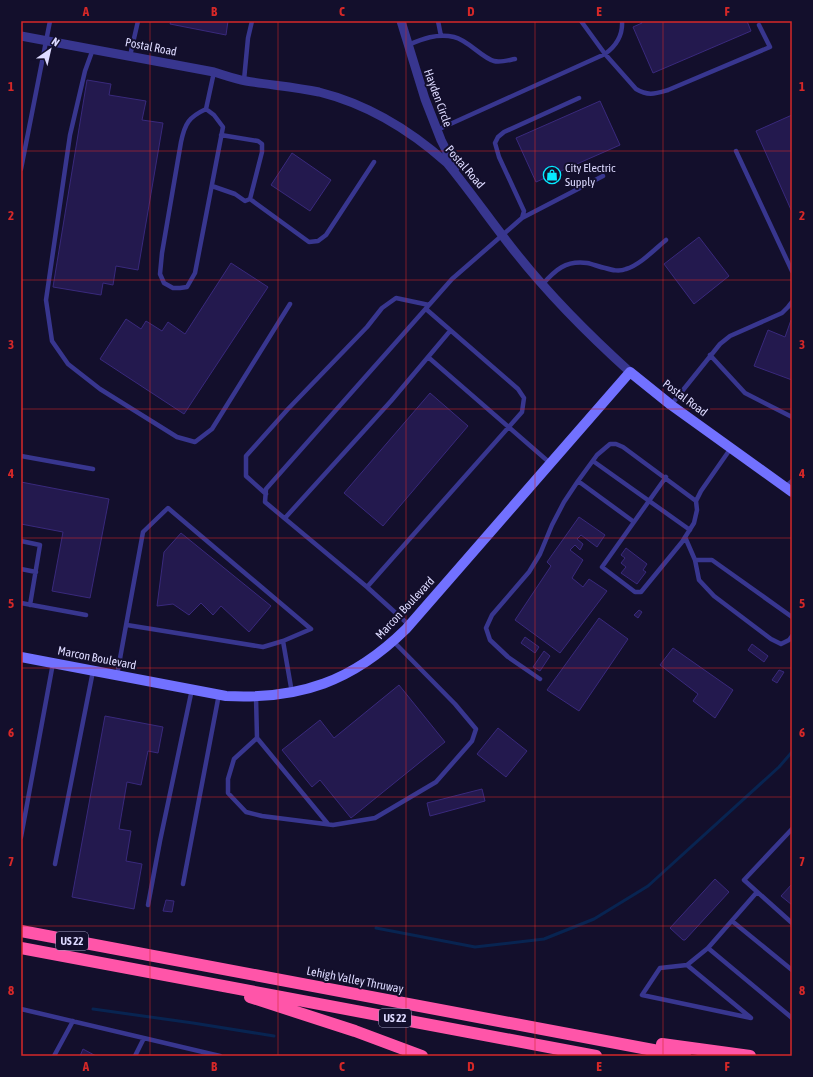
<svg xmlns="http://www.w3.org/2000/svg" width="813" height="1077" font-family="'Asap Condensed',sans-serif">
<rect width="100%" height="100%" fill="#130f2c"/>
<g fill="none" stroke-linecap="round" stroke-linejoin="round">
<path stroke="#082451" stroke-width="3" d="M 376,928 L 475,947 L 544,939 L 594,919 L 648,886 L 779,767 L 792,752
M 93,1009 L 193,1023 L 274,1036"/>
</g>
<path fill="#23194e" stroke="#39297c" d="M 171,21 L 228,21 L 226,35 L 170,24 Z
M 641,21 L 747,21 L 751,31 L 653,73 L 633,27 L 642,23 Z
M 87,80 L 111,84 L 109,95 L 146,101 L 142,120 L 163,123 L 138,270 L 116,266 L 113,285 L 103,283 L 101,295 L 53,287 Z
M 600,101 L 620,145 L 536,182 L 516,138 Z
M 792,115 L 792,212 L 756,131 Z
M 292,153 L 331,180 L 310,211 L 271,185 Z
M 699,237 L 729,276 L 694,304 L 664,264 Z
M 231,263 L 268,287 L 184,414 L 100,359 L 126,319 L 141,329 L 146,321 L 162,331 L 168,322 L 185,334 Z
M 791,320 L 792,320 L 792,380 L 754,366 L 768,330 L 785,337 Z
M 430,393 L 468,426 L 383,526 L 344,493 Z
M 21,482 L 109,499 L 90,598 L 52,591 L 63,532 L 21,524 Z
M 579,517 L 605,535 L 597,547 L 581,535 L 577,539 L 583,544 L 580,550 L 575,545 L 570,550 L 583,560 L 572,578 L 583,587 L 589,579 L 607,591 L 560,653 L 515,620 L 551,566 L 547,562 Z
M 181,533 L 271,606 L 249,632 L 221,606 L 213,615 L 201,603 L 189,615 L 173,604 L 157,606 L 164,552 Z
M 626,548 L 647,564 L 643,570 L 646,572 L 637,584 L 621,573 L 626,567 L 621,563 L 625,558 L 621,555 Z
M 639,610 L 642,612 L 638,618 L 634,615 Z
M 599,618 L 628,639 L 579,711 L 547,690 Z
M 525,637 L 539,647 L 535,653 L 521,643 Z
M 752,644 L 768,656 L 764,662 L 748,650 Z
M 673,648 L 733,690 L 715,718 L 693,701 L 698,694 L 660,665 Z
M 544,651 L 550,656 L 540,671 L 533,667 Z
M 779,670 L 784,672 L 777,683 L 772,680 Z
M 399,685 L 445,742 L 351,818 L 320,780 L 312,787 L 282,750 L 320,720 L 334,738 Z
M 105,716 L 163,727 L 158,753 L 148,751 L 141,785 L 127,782 L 119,829 L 131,831 L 126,861 L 142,864 L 134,909 L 72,897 Z
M 498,728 L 527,751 L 506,777 L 477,754 Z
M 482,789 L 485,801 L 430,816 L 427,803 Z
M 715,879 L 729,892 L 685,940 L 683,940 L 670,928 Z
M 792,884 L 792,905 L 781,896 Z
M 166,900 L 174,901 L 172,912 L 163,911 Z
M 83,1049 L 96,1056 L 80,1056 Z"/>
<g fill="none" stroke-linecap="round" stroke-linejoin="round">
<path stroke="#38368f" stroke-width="4.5" d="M 438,21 L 441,36
M 581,21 L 605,54 C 616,46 623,35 622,21
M 408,45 C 422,39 437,33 454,37 C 468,40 482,58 494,61 C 500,63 509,60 515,59
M 93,49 L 85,71 L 70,135 L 46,300 L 52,341 L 68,364 L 100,389 L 177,437 L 195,442 L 212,429 L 290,304
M 130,56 L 138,21
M 244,80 L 248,38 L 252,21
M 206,109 L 214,115 L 223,127 L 195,273 L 187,287 L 180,288 L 173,288 L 164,283 L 160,274 L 162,253 L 181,142 C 185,123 189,117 206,109 L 214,72
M 437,130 L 605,54 L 636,89 C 648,96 654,94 668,90 L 770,47 L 759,25
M 736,151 L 792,271
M 21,169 L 50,21
M 212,186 L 235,194 L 245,201 L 250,199 L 262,152 L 262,144 L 258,141 L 221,135
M 250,199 L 309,242 L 318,241 L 326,235 L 374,162
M 522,218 L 603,176
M 542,285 C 555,270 566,260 587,263 C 593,264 599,267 605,268 C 612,270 619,272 626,269 C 640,265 655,249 666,240
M 710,355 L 745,393 L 792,417
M 428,357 L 550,463
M 671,405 L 720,344 L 730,336 L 782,313 L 788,307 L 792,302
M 21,456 L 93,469
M 593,461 L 690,530
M 578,481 L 597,455 L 610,444 L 616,444 L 623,447 L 696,501
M 785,487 L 792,481
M 266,494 L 246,476 L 246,456 L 288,409 L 367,327 L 382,308 L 396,298 L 429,305
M 285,518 L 391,401 L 450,331
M 634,522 L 666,477
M 685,537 L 695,560 L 699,580 L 714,596 L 771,639 L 781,644 L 789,640 L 792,636
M 21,541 L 40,545 L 30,605
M 695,560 L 712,560 L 792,617
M 21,569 L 36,572
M 367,587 L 522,412 L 524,398 L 518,389 L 426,309
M 21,603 L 86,615
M 409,625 L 367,587 L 265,502 L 266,489 L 452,279 L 522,218 L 524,211 L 499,157 L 495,143 L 498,137 L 504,132 L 579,98
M 283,641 L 292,693
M 117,675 L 143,532 L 168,508 L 311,629 L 283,641 L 263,647 L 127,625
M 540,679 L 508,657 L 490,640 L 486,628 L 492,615 L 529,572 L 540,554 L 552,525 L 564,502 L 578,481 L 634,522 L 602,567 L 635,592 L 641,592 L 682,542 L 694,523 L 697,510 L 696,501 L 701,491 L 731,448
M 256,697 L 257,738 L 234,759 L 228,779 L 228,793 L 246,812 L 262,816 L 333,825 L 375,818 L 436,782 L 472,741 L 476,729 L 455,704 L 393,641
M 257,738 L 328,824
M 792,829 L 744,880 L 792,923
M 21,837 L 53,663
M 55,864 L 93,671
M 183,884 L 219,694
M 757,892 L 708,948 L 792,1018
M 148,905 L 160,841 L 192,689
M 732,921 L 792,970
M 708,948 L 687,965 L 660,968 L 642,995 L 751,1018
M 687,965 L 750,1017
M 21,1009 L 220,1056
M 54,1056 L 73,1021
M 135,1056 L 144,1038"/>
<path stroke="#38368f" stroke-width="9" d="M 401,21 L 425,99 L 441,140 L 455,168
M 21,36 L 214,72 C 224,75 235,79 246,81 C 270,85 295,87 319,92 C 367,104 410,130 447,163 C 471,192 492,223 516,253 C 550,296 589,335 630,372"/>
<path stroke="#7271ff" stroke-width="10" d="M 21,657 L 226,696 C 300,700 353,681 406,629 L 630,372 L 671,405 L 792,492"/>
<path stroke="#ff55a9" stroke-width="12" d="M 21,931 L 685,1056
M 21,948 L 596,1056
M 250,997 L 355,1031 L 422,1056
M 662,1044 L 750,1056"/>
</g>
<path fill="none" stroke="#d62828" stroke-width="1" stroke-opacity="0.55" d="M 150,21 L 150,1056M 278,21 L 278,1056M 406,21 L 406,1056M 535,21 L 535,1056M 663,21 L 663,1056M 21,151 L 792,151M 21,280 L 792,280M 21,409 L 792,409M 21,538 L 792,538M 21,668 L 792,668M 21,797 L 792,797M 21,926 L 792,926"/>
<defs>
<symbol id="shop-ring" viewBox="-11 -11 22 22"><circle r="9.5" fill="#130f2c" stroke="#06e9ff" stroke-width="1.5"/><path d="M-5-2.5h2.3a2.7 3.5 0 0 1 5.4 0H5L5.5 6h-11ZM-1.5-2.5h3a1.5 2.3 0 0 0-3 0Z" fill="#06e9ff"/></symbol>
</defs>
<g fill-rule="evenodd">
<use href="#shop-ring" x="542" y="165" width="20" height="20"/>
</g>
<g text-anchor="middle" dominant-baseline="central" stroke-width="4" stroke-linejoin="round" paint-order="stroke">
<g fill="#130f2c" stroke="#a09dc0" stroke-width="1">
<rect x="56" y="932" width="32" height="18" rx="3"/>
<rect x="379" y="1009" width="32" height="18" rx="3"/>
</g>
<g font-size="11" font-weight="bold" fill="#dddaff">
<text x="72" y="941">US 22</text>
<text x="395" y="1018">US 22</text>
</g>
<g font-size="12" fill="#dddaff" stroke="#130f2c">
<text transform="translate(151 47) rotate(11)">Postal Road</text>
<text transform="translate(438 98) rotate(70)">Hayden Circle</text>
<text transform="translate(465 167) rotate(49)">Postal Road</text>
<text transform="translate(685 398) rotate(37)">Postal Road</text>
<text transform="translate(405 608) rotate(-47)">Marcon Boulevard</text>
<text transform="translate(97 658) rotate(11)">Marcon Boulevard</text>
<text transform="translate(355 980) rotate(11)">Lehigh Valley Thruway</text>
</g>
<g font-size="12" fill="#dddaff" stroke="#130f2c" text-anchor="start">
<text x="565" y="168">City Electric<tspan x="565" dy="14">Supply</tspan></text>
</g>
</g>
<rect width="813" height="1077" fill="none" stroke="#130f2c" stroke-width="44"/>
<g transform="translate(50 50) rotate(34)" stroke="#130f2c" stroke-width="3" paint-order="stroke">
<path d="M0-3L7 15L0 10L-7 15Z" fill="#dddaff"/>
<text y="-6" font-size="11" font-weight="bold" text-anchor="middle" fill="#dddaff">N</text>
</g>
<rect x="22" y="22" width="769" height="1033" fill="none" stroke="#d62828" stroke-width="1.5"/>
<g font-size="13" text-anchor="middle" font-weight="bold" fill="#d62828">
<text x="86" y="16">A</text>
<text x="214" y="16">B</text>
<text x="342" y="16">C</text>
<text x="471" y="16">D</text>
<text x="599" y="16">E</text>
<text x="727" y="16">F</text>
<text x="11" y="91">1</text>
<text x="802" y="91">1</text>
<text x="11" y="220">2</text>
<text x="802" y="220">2</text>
<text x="11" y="349">3</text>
<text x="802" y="349">3</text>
<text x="11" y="478">4</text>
<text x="802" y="478">4</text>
<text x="11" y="608">5</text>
<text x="802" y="608">5</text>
<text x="11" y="737">6</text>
<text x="802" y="737">6</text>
<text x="11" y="866">7</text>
<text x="802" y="866">7</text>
<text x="11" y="995">8</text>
<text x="802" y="995">8</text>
<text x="86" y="1071">A</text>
<text x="214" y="1071">B</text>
<text x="342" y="1071">C</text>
<text x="471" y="1071">D</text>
<text x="599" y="1071">E</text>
<text x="727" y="1071">F</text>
</g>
</svg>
